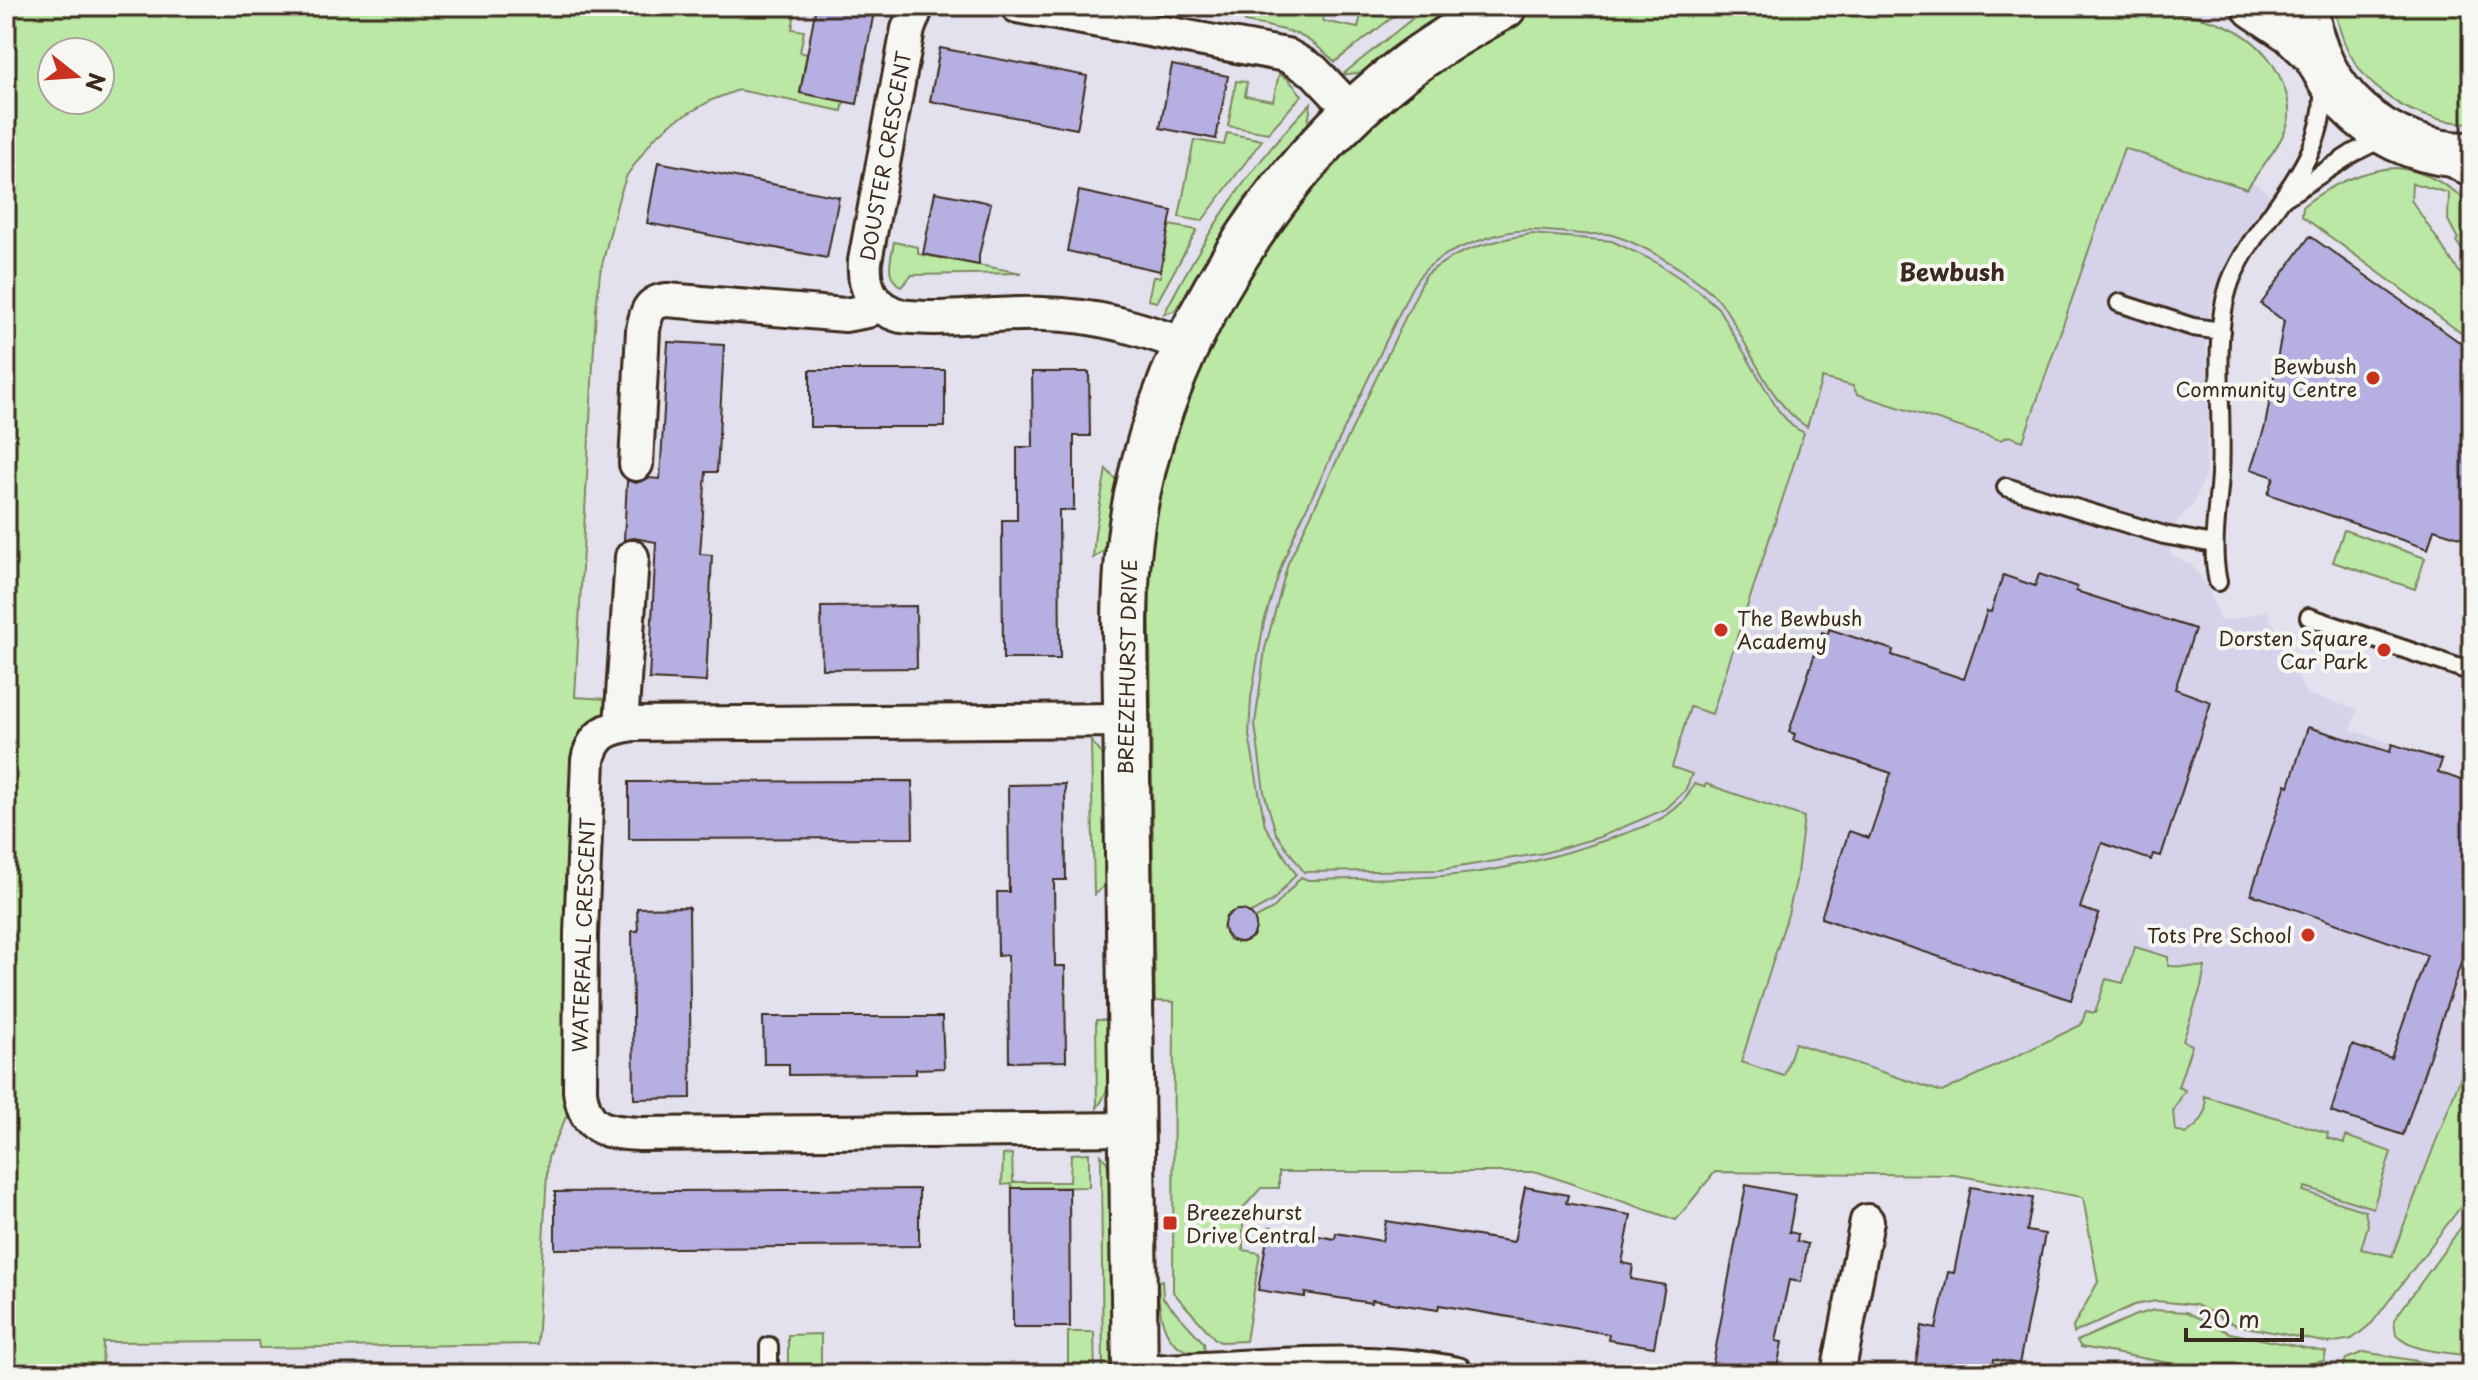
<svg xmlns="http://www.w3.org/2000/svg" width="2478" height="1380" font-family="'Playpen Sans',sans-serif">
<rect width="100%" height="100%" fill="#e3e1ed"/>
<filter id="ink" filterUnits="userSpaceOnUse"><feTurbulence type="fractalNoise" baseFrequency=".0125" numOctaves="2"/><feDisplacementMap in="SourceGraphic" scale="16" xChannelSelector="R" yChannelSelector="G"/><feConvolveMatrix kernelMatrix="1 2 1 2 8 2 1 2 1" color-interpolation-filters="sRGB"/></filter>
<g filter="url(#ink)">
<path fill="#d6d2ea" d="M 1717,141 L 1799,371 L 1853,386 L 2089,247 L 2124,148 L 2246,189 L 2252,181 L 2270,195 L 2229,257 L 2211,300 L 2206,338 L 2208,421 L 2205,476 L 2192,507 L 2178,518 L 2170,553 L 2191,565 L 2199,574 L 2208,587 L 2220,622 L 2267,611 L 2306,694 L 2357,709 L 2351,730 L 2442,760 L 2438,773 L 2472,784 L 2472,1047 L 2392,1256 L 2109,1183 L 1668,1143 L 1195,1178 L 1183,690 L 1307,300 Z"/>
<path fill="#bce8a5" stroke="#7c8962" stroke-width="2" fill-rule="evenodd" d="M 6,6 L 691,6 L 691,8 L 706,11 L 707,6 L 796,6 L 792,29 L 804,31 L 800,52 L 807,54 L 800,93 L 844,101 L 842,111 L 738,90 L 712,100 L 673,122 L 654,138 L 627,175 L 619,197 L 600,273 L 596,309 L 575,697 L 607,699 L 606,713 C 590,722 578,732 576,750 L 564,1088 L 567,1115 L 548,1157 L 537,1344 L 259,1348 L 258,1341 L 103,1342 L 102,1374 L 6,1374 ZM 52,52 L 100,52 L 100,100 L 52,100 Z
M 1286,6 L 1324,8 L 1323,21 L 1358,28 L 1363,6 L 1407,6 L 1335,62 C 1303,30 1288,30 1245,22 L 1248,7 L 1284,14 Z
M 1428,6 L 1452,6 L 1363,72 L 1342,75 Z
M 1545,6 L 2126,6 C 2188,14 2256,16 2283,84 C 2288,97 2292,112 2287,126 C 2279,148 2259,169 2247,189 L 2124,148 L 2023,441 L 2009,436 L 2000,440 L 1857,394 L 1853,386 L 1822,378 L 1807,427 C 1769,404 1749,344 1724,307 C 1707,281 1643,244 1612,235 C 1603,232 1592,235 1582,234 C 1552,232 1527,226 1497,235 C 1461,246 1426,257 1409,293 L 1298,526 L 1282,564 L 1264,622 L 1251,698 L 1249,735 L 1265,826 L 1296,874 L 1273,901 L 1251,913 L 1237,910 L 1226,916 L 1223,928 L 1229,940 L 1242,943 L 1253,937 L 1256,925 L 1254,919 L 1273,909 L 1301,877 L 1308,880 C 1363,878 1419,880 1473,873 C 1522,866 1569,853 1615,837 C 1645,827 1680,816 1694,784 L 1704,787 L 1706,784 L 1804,817 L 1796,881 L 1788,914 L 1741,1062 L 1784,1076 L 1795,1043 L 1942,1092 L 2081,1025 L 2086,1011 L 2095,1013 L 2106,979 L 2123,983 L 2135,947 L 2168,957 L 2168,966 L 2205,967 L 2201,987 L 2183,1041 L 2192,1045 L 2178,1087 L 2185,1090 L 2173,1111 L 2175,1130 L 2185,1134 C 2200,1125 2210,1113 2204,1096 L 2328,1133 L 2327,1138 L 2344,1143 L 2346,1136 L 2391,1152 L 2373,1208 L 2305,1187 L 2303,1191 L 2365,1211 L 2368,1225 L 2361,1249 L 2392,1256 L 2472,1047 L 2472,1192 L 2372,1323 L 2352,1339 L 2329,1343 L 2236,1325 L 2196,1305 L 2156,1301 L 2134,1305 L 2074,1333 L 2073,1327 L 2098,1282 L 2083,1197 L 1954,1175 L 1715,1172 L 1676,1220 L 1538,1172 L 1279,1172 L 1279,1188 L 1261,1188 L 1243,1208 L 1243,1250 L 1260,1253 L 1246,1341 L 1220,1342 L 1215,1339 L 1173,1292 L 1174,1002 L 1155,1001 L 1149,563 C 1151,541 1152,518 1157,497 C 1173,418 1218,306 1266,242 C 1315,176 1374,116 1440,66 C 1472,42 1510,24 1545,6 Z
M 2335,6 L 2472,6 L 2472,123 C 2402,122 2344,78 2335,6 Z
M 1279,74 L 1287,78 L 1302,95 L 1268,133 L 1228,126 L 1236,81 L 1247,82 L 1245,96 L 1273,101 Z
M 1311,103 L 1308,124 L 1245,198 L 1220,236 L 1180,303 L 1174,311 L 1164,314 C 1205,234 1249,168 1311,103 Z
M 1227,133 L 1262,140 L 1202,221 L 1179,217 L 1194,140 L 1224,145 Z
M 2396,168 C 2427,171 2449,186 2472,205 L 2472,264 L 2456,241 L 2458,239 L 2448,220 L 2449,193 L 2412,183 L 2411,200 L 2472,291 L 2472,341 L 2302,216 L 2303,206 C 2328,186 2364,169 2396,168 Z
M 1169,225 L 1197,230 L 1157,302 L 1148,300 L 1153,277 L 1160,277 Z
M 1531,234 L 1612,241 L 1654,261 L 1698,290 L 1718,308 L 1778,410 L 1792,426 L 1804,433 L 1712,714 L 1690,707 L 1672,767 L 1692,774 L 1685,791 L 1666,809 L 1600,837 L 1544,853 L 1440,870 L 1304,872 L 1276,833 L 1264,792 L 1255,724 L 1265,649 L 1288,563 L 1425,276 C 1455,249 1493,241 1531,234 Z
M 894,242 L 918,247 L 918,254 L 1022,273 L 912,275 L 901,287 C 884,275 891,260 894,242 Z
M 1106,469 L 1118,482 L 1108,548 L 1093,558 L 1095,533 Z
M 2344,530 L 2425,558 L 2415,589 L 2333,562 Z
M 1091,741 L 1107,760 L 1108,882 L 1094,895 Z
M 1096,1020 L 1109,1020 C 1110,1050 1117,1083 1097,1108 Z
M 1089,1153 L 1089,1187 L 1012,1188 L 1011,1184 L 1002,1185 L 1003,1155 L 1012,1154 L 1013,1182 L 1070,1182 L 1071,1154 Z
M 1101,1155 L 1107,1162 L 1110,1180 L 1112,1374 L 1103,1374 Z
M 2472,1212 L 2472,1356 C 2448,1352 2413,1353 2396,1335 L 2394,1320 Z
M 1162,1280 L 1163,1298 L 1204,1343 L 1205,1354 C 1161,1353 1159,1314 1158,1281 Z
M 2154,1310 L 2186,1312 L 2230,1333 L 2326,1352 L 2324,1361 L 2255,1374 L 2230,1374 L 2081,1347 L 2077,1341 L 2136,1315 Z
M 1068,1332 L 1094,1332 L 1095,1374 L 1068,1374 Z
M 821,1334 L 821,1373 L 788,1373 L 788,1335 Z
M 2364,1352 L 2464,1369 L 2470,1374 L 2340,1374 L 2346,1359 Z"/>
<path fill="#b6b0e2" stroke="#3b2a1e" stroke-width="2" d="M 816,6 L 875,6 L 857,104 L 800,93 Z
M 940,48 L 1087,76 L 1077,129 L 930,101 Z
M 1172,65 L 1228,76 L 1216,139 L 1160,128 Z
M 658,162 L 839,197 L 827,258 L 647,223 Z
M 1079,191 L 1172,211 L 1160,271 L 1067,251 Z
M 935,192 L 991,203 L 979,255 L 979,265 L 923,254 Z
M 2310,236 L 2472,351 L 2472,541 L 2434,529 L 2428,549 L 2268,494 L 2274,477 L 2251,469 L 2265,426 L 2284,321 L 2261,304 Z
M 668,342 L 724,345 L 717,472 L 706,472 L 700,554 L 712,555 L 706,682 L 649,679 L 656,542 L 634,538 L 624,540 L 627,480 L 636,483 L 648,478 L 660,479 Z
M 810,370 L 945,370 L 945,427 L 810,427 Z
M 1032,372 L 1089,372 L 1090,436 L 1074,436 L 1074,510 L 1059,510 L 1060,659 L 1003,659 L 1002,520 L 1017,520 L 1017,447 L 1033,447 Z
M 2039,574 L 2077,587 L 2076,591 L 2195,629 L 2175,689 L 2211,702 L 2161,856 L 2153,854 L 2151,860 L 2102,843 L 2080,908 L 2099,914 L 2071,1000 L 1821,918 L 1849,831 L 1869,838 L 1891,773 L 1793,740 L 1795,734 L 1789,732 L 1822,632 L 1828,634 L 1829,629 L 1893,650 L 1892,655 L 1964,679 L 1987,611 L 1991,612 L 2003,575 L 2035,586 Z
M 916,606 L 917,668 L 822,669 L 821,607 Z
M 2308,727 L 2390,752 L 2392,744 L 2442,760 L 2438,772 L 2472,784 L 2472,930 L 2403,1135 L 2331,1112 L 2352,1045 L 2391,1058 L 2427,955 L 2251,894 L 2286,784 L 2289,786 Z
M 912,781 L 913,838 L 629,839 L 629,782 Z
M 1065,784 L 1066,880 L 1054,880 L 1055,966 L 1065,966 L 1066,1061 L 1009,1062 L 1008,955 L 998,956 L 997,892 L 1009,892 L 1008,785 Z
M 689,907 L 691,1098 L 634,1099 L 632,931 L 638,931 L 637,908 Z
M1224 926a16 16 0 1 1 32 0a16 16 0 1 1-32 0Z
M 763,1017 L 942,1017 L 944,1068 L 916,1069 L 916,1074 L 789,1075 L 789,1064 L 764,1064 Z
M 1746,1185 L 1796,1195 L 1789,1232 L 1798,1234 L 1797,1241 L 1808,1244 L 1801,1282 L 1789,1280 L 1776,1341 L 1782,1342 L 1776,1374 L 1711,1374 Z
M 1525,1187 L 1568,1195 L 1566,1203 L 1631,1215 L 1622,1263 L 1633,1265 L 1631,1279 L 1665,1285 L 1654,1347 L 1608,1340 L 1609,1334 L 1439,1305 L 1438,1310 L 1372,1300 L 1372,1303 L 1305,1293 L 1305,1297 L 1258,1290 L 1269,1227 L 1335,1239 L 1336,1233 L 1382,1241 L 1386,1221 L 1514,1242 Z
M 1971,1187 L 2033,1198 L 2027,1231 L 2045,1234 L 2019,1364 L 1994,1359 L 1992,1374 L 1914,1374 L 1922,1326 L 1936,1329 L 1948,1272 L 1954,1273 Z
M 1012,1188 L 1069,1188 L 1070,1327 L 1013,1327 Z
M 919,1189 L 919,1246 L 555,1249 L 555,1192 Z"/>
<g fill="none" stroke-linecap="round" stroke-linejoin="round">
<defs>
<path id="lane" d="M 2446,165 L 2472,181
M 2287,196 L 2353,153 L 2383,138
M 2119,303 L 2193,327 L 2221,331
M 2006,487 L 2164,535 L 2214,544
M 2218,582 C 2210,546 2218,511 2220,474 C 2224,416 2210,326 2233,275 C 2263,210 2327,165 2323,87
M 2309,617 L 2472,672
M 769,1374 L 769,1346"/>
<path id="street" d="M 917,6 L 908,29 L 865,261 C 863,289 873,308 901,316 C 948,322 997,312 1044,314 C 1097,315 1139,328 1188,346
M 1017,6 L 1286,55 L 1314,71 L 1353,112
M 636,464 L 643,330 C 646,313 648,302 667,300 L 845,315 L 867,311 L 878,304
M 1125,720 L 633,724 C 608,728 594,733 588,760 L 581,934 L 580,1091 C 585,1130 605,1132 640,1134 L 1130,1129
M 621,726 L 632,557
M 1135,1372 C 1238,1370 1355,1353 1457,1374
M 1838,1374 L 1867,1221"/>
<path id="secondary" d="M 2255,6 L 2292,31 L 2317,55
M 2306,6 C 2312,93 2386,156 2472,155
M 1135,1374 L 1125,628 C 1125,583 1128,539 1137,495 C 1169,335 1273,171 1401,71 C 1433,46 1469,26 1504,6"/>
</defs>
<use href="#lane" stroke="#3b2a1e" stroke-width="22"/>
<use href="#street" stroke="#3b2a1e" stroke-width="38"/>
<use href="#secondary" stroke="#3b2a1e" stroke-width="50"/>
<use href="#lane" stroke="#f6f6f2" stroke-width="16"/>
<use href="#street" stroke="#f6f6f2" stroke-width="32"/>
<use href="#secondary" stroke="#f6f6f2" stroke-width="44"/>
</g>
</g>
<g fill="#c8321e" stroke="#f6f6f2" stroke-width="3">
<circle cx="2373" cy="378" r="8"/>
<circle cx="1721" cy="630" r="8"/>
<circle cx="2384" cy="650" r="8"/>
<circle cx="2308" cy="935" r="8"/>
<rect x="1162" y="1215" width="16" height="16" rx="4"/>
</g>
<g text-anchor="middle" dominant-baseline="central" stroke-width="8" stroke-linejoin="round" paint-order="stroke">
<g font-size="20" fill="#3b2a1e" stroke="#f6f6f2">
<text transform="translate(885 156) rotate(-80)">DOUSTER CRESCENT</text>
<text transform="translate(1127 667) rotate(-89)">BREEZEHURST DRIVE</text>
<text transform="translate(583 935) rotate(-88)">WATERFALL CRESCENT</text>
</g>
<g font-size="20" fill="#3b2a1e" stroke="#f6f6f2" text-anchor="end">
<text x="2357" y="366">Bewbush<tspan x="2357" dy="23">Community Centre</tspan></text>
<text x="1737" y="618" text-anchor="start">The Bewbush<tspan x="1737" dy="23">Academy</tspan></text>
<text x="2368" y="638">Dorsten Square<tspan x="2368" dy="23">Car Park</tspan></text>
<text x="2292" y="935">Tots Pre School</text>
<text x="1186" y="1212" text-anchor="start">Breezehurst<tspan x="1186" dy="23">Drive Central</tspan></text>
</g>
<g font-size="24" font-weight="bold" fill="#3b2a1e" stroke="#f6f6f2">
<text x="1952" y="271">Bewbush</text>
</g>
</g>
<rect width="2478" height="1380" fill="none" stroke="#f6f6f2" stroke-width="32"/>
<rect x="16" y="16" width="2446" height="1348" fill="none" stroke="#3b2a1e" stroke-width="3" filter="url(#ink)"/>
<g transform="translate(76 76) rotate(107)"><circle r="38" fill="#f6f6f2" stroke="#aba49d" stroke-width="2"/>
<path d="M0-6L14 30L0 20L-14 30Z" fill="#c8321e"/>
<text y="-12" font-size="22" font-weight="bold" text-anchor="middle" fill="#3b2a1e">N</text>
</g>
<path d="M2186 1328v12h116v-12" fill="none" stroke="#3b2a1e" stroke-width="4"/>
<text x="2198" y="1328" font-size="24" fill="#3b2a1e" stroke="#f6f6f2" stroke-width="6" paint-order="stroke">20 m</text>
</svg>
